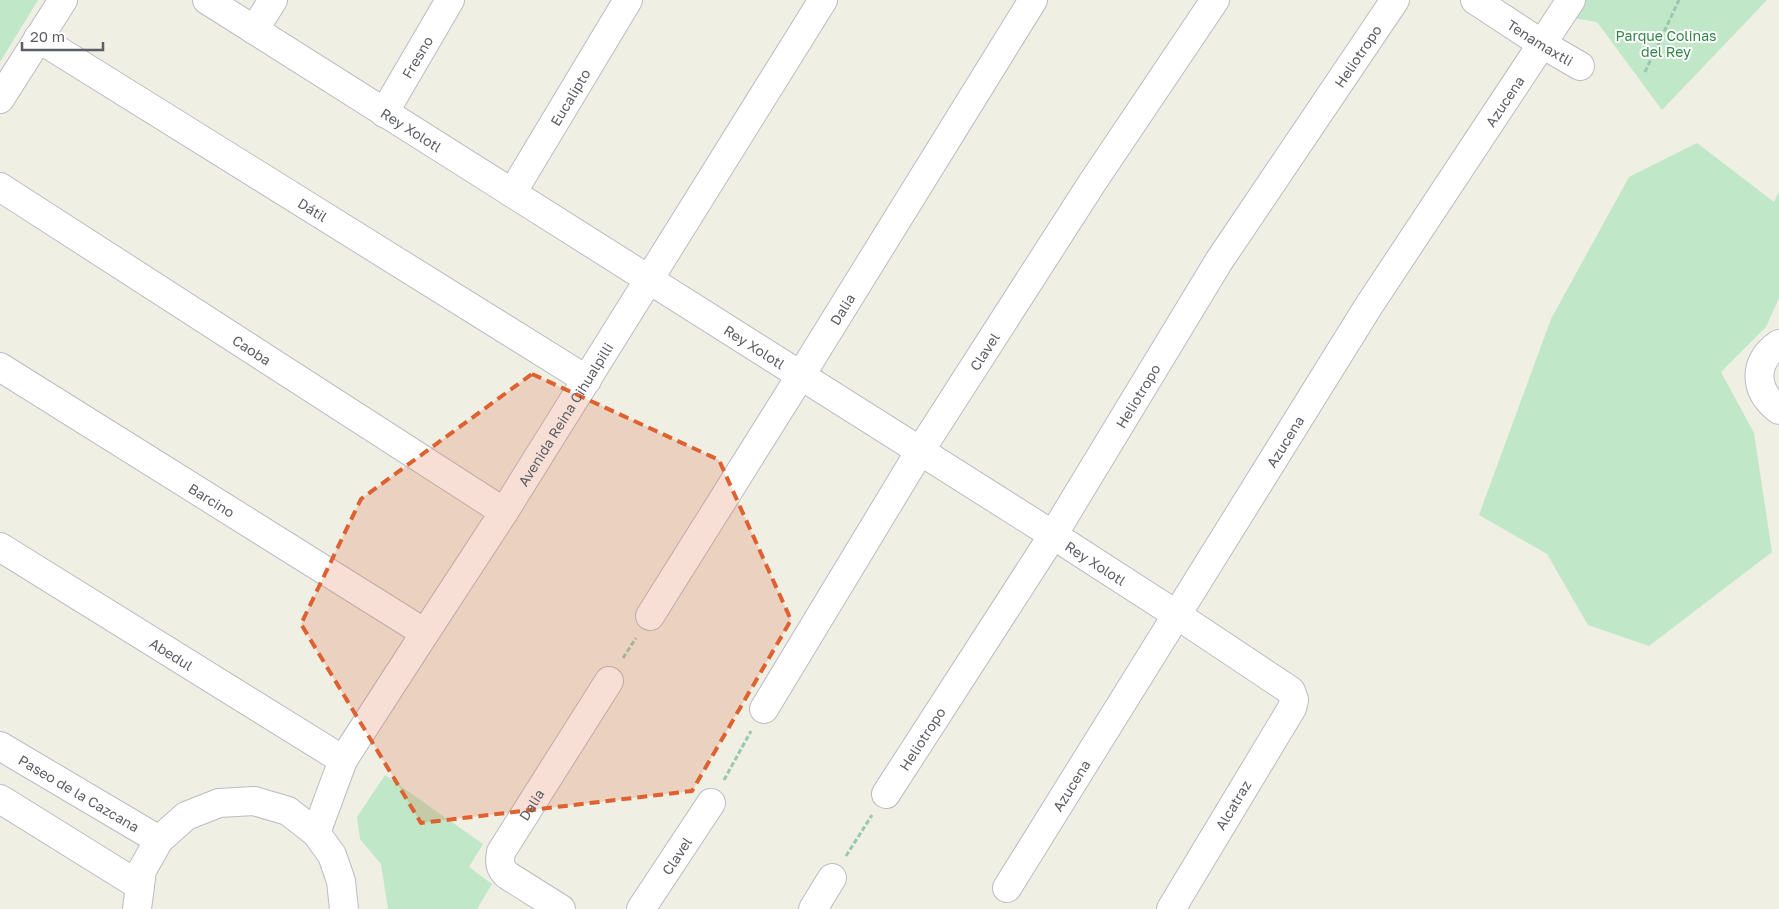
<svg xmlns="http://www.w3.org/2000/svg" width="1779" height="909" font-family="'Golos Text',sans-serif">
<rect width="100%" height="100%" fill="#efefe4"/>
<path fill="#c0e7c7" d="M 0,0 L 38,0 L 0,62 Z
M 1571,0 L 1767,0 L 1662,110 L 1597,22 L 1561,16 Z
M 1697,143 L 1774,202 L 1779,192 L 1779,298 L 1766,327 L 1721,372 L 1754,433 L 1772,552 L 1649,646 L 1588,625 L 1547,554 L 1479,515 L 1551,319 L 1629,177 Z
M 385,775 L 483,844 L 469,867 L 492,884 L 477,909 L 388,909 L 381,864 L 360,839 L 357,817 Z"/>
<g fill="none" stroke-linecap="round" stroke-linejoin="round">
<defs>
<g id="minor">
<path id="s1" d="M 207,0 L 1053,535 L 1177,615 L 1291,691 L 1294,700 L 1292,708 L 1171,909"/>
<path id="s2" d="M 1475,0 L 1542,44 L 1580,66"/>
<path d="M 254,30 L 273,0"/>
<path id="s3" d="M 38,38 L 587,380"/>
<path d="M 0,99 L 63,0"/>
<path id="s4" d="M 384,113 L 450,0"/>
<path id="s5" d="M 0,187 L 504,512"/>
<path id="s6" d="M 512,193 L 628,0"/>
<path d="M 1779,344 C 1752,362 1754,391 1779,410"/>
<path id="s7" d="M 0,367 L 425,633"/>
<path id="s8" d="M 0,547 L 343,760"/>
<path id="s9" d="M 650,616 L 801,375 L 1033,0"/>
<path id="s10" d="M 764,709 L 920,451 L 1092,183 L 1215,0"/>
<path id="s11" d="M 0,746 L 159,840"/>
<path id="s12" d="M 886,794 L 1053,535 L 1219,261 L 1395,0"/>
<path d="M 0,799 L 140,886"/>
<path id="s13" d="M 316,833 L 343,760 L 425,633 L 504,512 L 823,0"/>
<path id="s14" d="M 1007,888 L 1368,307 L 1571,0"/>
<path d="M 137,909 L 142,870 L 159,840 L 186,816 L 219,803 L 254,801 L 288,811 L 316,833 L 332,855 L 341,881 L 344,909"/>
<path id="s15" d="M 561,909 L 507,875 C 500,868 499,863 501,852 L 609,681"/>
<path id="s16" d="M 641,909 L 711,803"/>
<path d="M 813,909 L 832,878"/>
</g>
</defs>
<use href="#minor" stroke="#bbbcc3" stroke-width="30"/>
<path stroke="#98c8af" stroke-width="3" stroke-dasharray="5 2.5" stroke-linecap="butt" d="M 1645,72 L 1679,0
M 623,658 L 636,638
M 724,780 L 751,731
M 846,856 L 872,815"/>
<use href="#minor" stroke="#fff" stroke-width="28"/>
</g>
<path fill="#de6131" fill-opacity="0.2" stroke="#de6131" stroke-width="4" stroke-dasharray="10 6" stroke-linejoin="round" d="M 532,374 L 719,460 L 791,620 L 692,791 L 421,823 L 301,624 L 361,499 Z"/>
<g text-anchor="middle" dominant-baseline="central" stroke-width="4" stroke-linejoin="round" paint-order="stroke">
<g font-size="14" fill="#328547" stroke="#fff">
<text x="1666" y="35">Parque Colinas<tspan x="1666" dy="16">del Rey</tspan></text>
</g>
<g font-size="14" fill="#5c5e65" stroke="#fff">
<text stroke="none"><textPath href="#s2" startOffset="78">Tenamaxtli</textPath></text>
<text stroke="none"><textPath href="#s12" startOffset="876">Heliotropo</textPath></text>
<text stroke="none"><textPath href="#s4" startOffset="65">Fresno</textPath></text>
<text stroke="none"><textPath href="#s6" startOffset="112">Eucalipto</textPath></text>
<text stroke="none"><textPath href="#s14" startOffset="931">Azucena</textPath></text>
<text stroke="none"><textPath href="#s1" startOffset="242">Rey Xolotl</textPath></text>
<text stroke="none"><textPath href="#s3" startOffset="324">Dátil</textPath></text>
<text stroke="none"><textPath href="#s9" startOffset="362">Dalia</textPath></text>
<text stroke="none"><textPath href="#s1" startOffset="648">Rey Xolotl</textPath></text>
<text stroke="none"><textPath href="#s5" startOffset="300">Caoba</textPath></text>
<text stroke="none"><textPath href="#s10" startOffset="420">Clavel</textPath></text>
<text stroke="none"><textPath href="#s12" startOffset="471">Heliotropo</textPath></text>
<text stroke="none"><textPath href="#s13" startOffset="489">Avenida Reina Cihualpilli</textPath></text>
<text stroke="none"><textPath href="#s14" startOffset="526">Azucena</textPath></text>
<text stroke="none"><textPath href="#s7" startOffset="250">Barcino</textPath></text>
<text stroke="none"><textPath href="#s1" startOffset="1052">Rey Xolotl</textPath></text>
<text stroke="none"><textPath href="#s8" startOffset="202">Abedul</textPath></text>
<text stroke="none"><textPath href="#s12" startOffset="66">Heliotropo</textPath></text>
<text stroke="none"><textPath href="#s14" startOffset="121">Azucena</textPath></text>
<text stroke="none"><textPath href="#s11" startOffset="92">Paseo de la Cazcana</textPath></text>
<text stroke="none"><textPath href="#s15" startOffset="145">Dalia</textPath></text>
<text transform="translate(1233 805) rotate(-59)">Alcatraz</text>
<text stroke="none"><textPath href="#s16" startOffset="64">Clavel</textPath></text>
</g>
</g>
<path d="M22 42v8h81v-8" fill="none" stroke="#5c5e65" stroke-width="2.5"/>
<text x="30" y="42" font-size="15" fill="#5c5e65" stroke="#ffffff" stroke-width="4" paint-order="stroke">20 m</text>
</svg>
